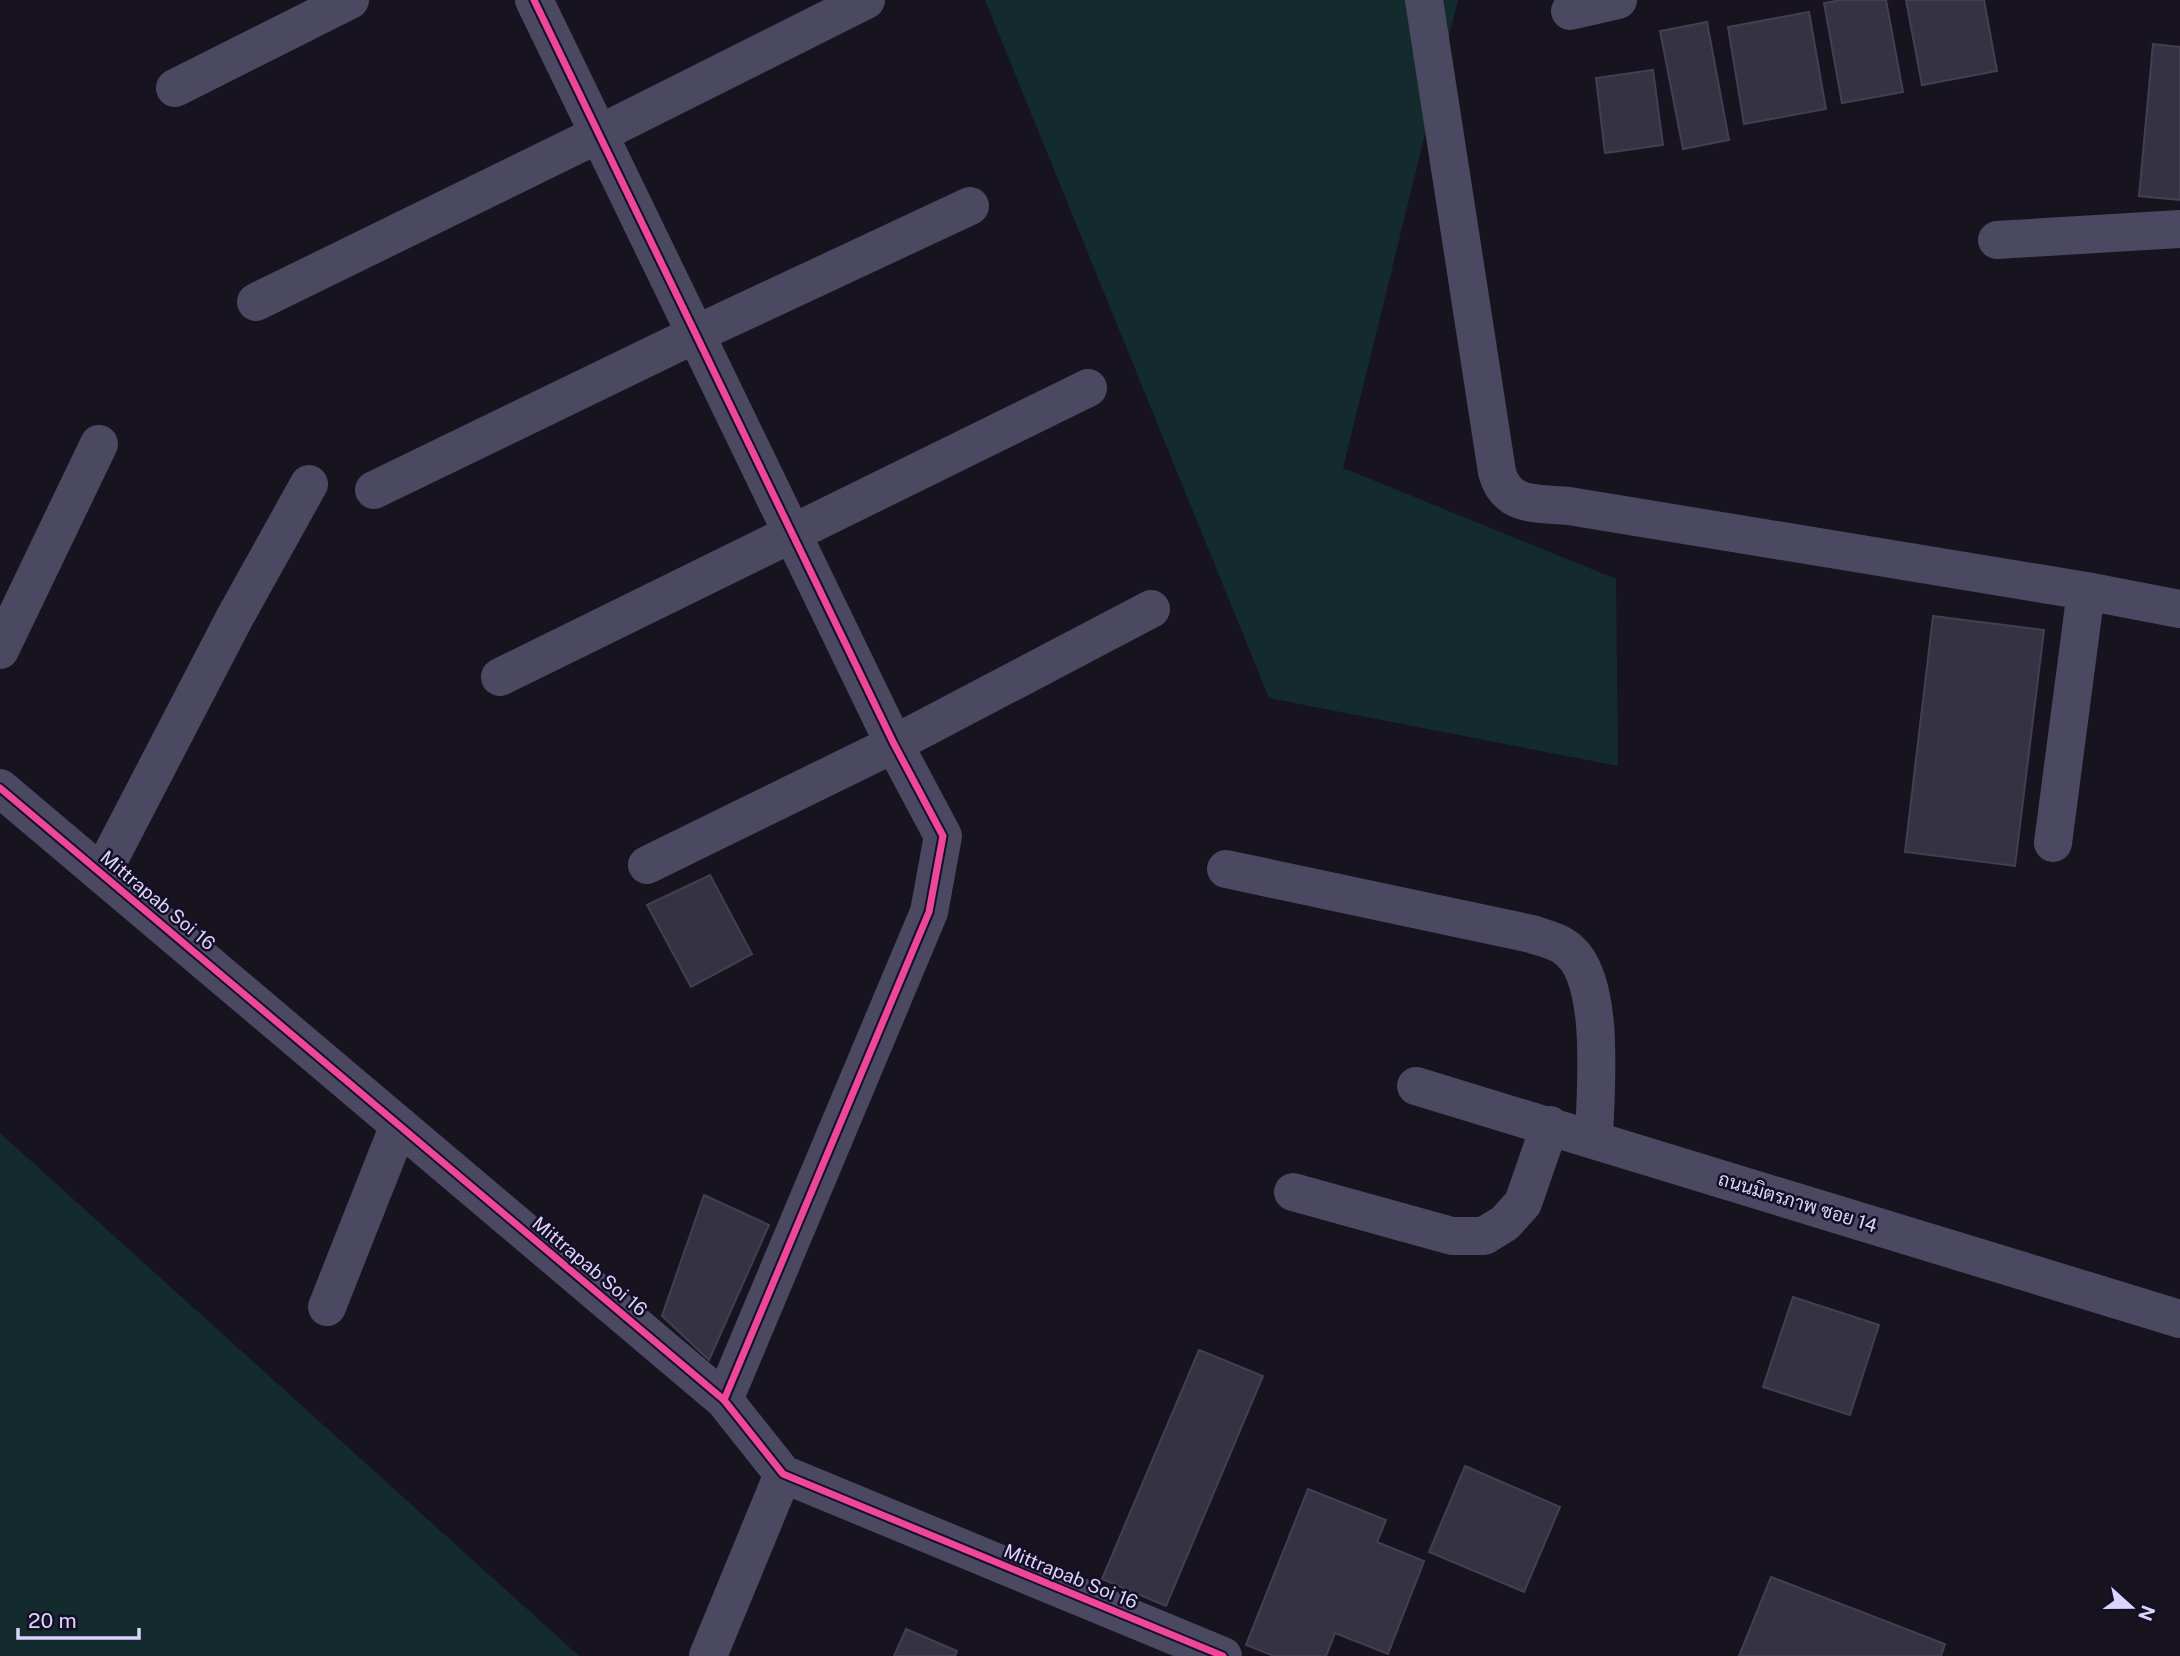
<svg xmlns="http://www.w3.org/2000/svg" width="2180" height="1656" font-family="'Public Sans',Sarabun,sans-serif">
<rect width="100%" height="100%" fill="#171420"/>
<path fill="#132b2d" d="M 985,0 L 1458,0 L 1343,468 L 1616,579 L 1618,766 L 1269,698 Z
M 0,1133 L 579,1656 L 0,1656 Z"/>
<path fill="#353242" stroke="#433f53" stroke-width="2" d="M 1841,0 L 1886,0 L 1903,92 L 1842,103 L 1824,3 Z
M 1906,0 L 1984,0 L 1997,71 L 1922,85 Z
M 1809,12 L 1826,109 L 1744,124 L 1728,27 Z
M 1707,22 L 1729,140 L 1683,149 L 1660,31 Z
M 2153,44 L 2180,47 L 2180,200 L 2139,196 Z
M 1653,70 L 1663,145 L 1605,153 L 1596,78 Z
M 1933,616 L 2044,630 L 2015,866 L 1905,852 Z
M 710,875 L 752,954 L 691,987 L 647,905 Z
M 704,1195 L 769,1225 L 709,1360 L 662,1316 Z
M 1793,1297 L 1879,1325 L 1850,1415 L 1763,1387 Z
M 1199,1350 L 1263,1376 L 1166,1606 L 1102,1579 Z
M 1465,1466 L 1560,1507 L 1524,1592 L 1429,1552 Z
M 1308,1489 L 1386,1520 L 1377,1542 L 1424,1561 L 1388,1654 L 1335,1633 L 1326,1656 L 1274,1656 L 1246,1645 Z
M 1771,1577 L 1945,1644 L 1941,1656 L 1739,1656 Z
M 906,1629 L 957,1651 L 955,1656 L 894,1656 Z"/>
<g fill="none" stroke-linecap="round" stroke-linejoin="round">
<path stroke="#4b4961" stroke-width="38" d="M 534,0 L 894,744 L 943,836 L 929,912 L 724,1400
M 1424,0 L 1497,472 C 1506,508 1538,503 1569,506 L 2086,591 L 2180,609
M 1570,11 L 1618,0
M 175,88 L 350,0
M 1997,240 L 2180,229
M 256,302 L 599,134 L 866,0
M 374,490 L 696,334 L 970,206
M 0,650 L 99,444
M 500,677 L 1088,388
M 0,788 L 724,1400 L 783,1474 L 1223,1656
M 2053,843 L 2086,591
M 647,865 L 894,744 L 1151,609
M 1226,869 L 1532,934 C 1542,938 1554,940 1563,946 C 1608,972 1595,1093 1594,1139
M 102,873 L 235,617 L 309,484
M 1416,1086 L 2180,1319
M 1293,1192 L 1452,1236 L 1484,1236 L 1505,1223 L 1523,1203 L 1550,1125
M 327,1307 L 399,1125
M 708,1656 L 783,1474"/>
<defs>
<path id="cycleway" d="M 534,0 L 894,744 L 943,836 L 929,912 L 724,1400
M 0,788 L 724,1400 L 783,1474 L 1223,1656"/>
</defs>
<use href="#cycleway" stroke="#140f25" stroke-width="11"/>
<use href="#cycleway" stroke="#ed469a" stroke-width="7"/>
</g>
<g text-anchor="middle" dominant-baseline="central" stroke-width="5" stroke-linejoin="round" paint-order="stroke">
<g font-size="19" fill="#dad4fe" stroke="#140f25">
<text transform="translate(158 900) rotate(40)">Mittrapab Soi 16</text>
<text transform="translate(1798 1202) rotate(17)">ถนนมิตรภาพ ซอย 14</text>
<text transform="translate(590 1266) rotate(40)">Mittrapab Soi 16</text>
<text transform="translate(1071 1576) rotate(22)">Mittrapab Soi 16</text>
</g>
</g>
<g transform="translate(2131 1607) rotate(111)" stroke="#140f25" stroke-width="5" paint-order="stroke">
<path d="M0-5L12 26L0 18L-12 26Z" fill="#dad4fe"/>
<text y="-10" font-size="19" font-weight="bold" text-anchor="middle" fill="#dad4fe">N</text>
</g>
<path d="M18 1628v10h121v-10" fill="none" stroke="#dad4fe" stroke-width="3.5"/>
<text x="28" y="1628" font-size="21" fill="#dad4fe" stroke="#140f25" stroke-width="5" paint-order="stroke">20 m</text>
</svg>
